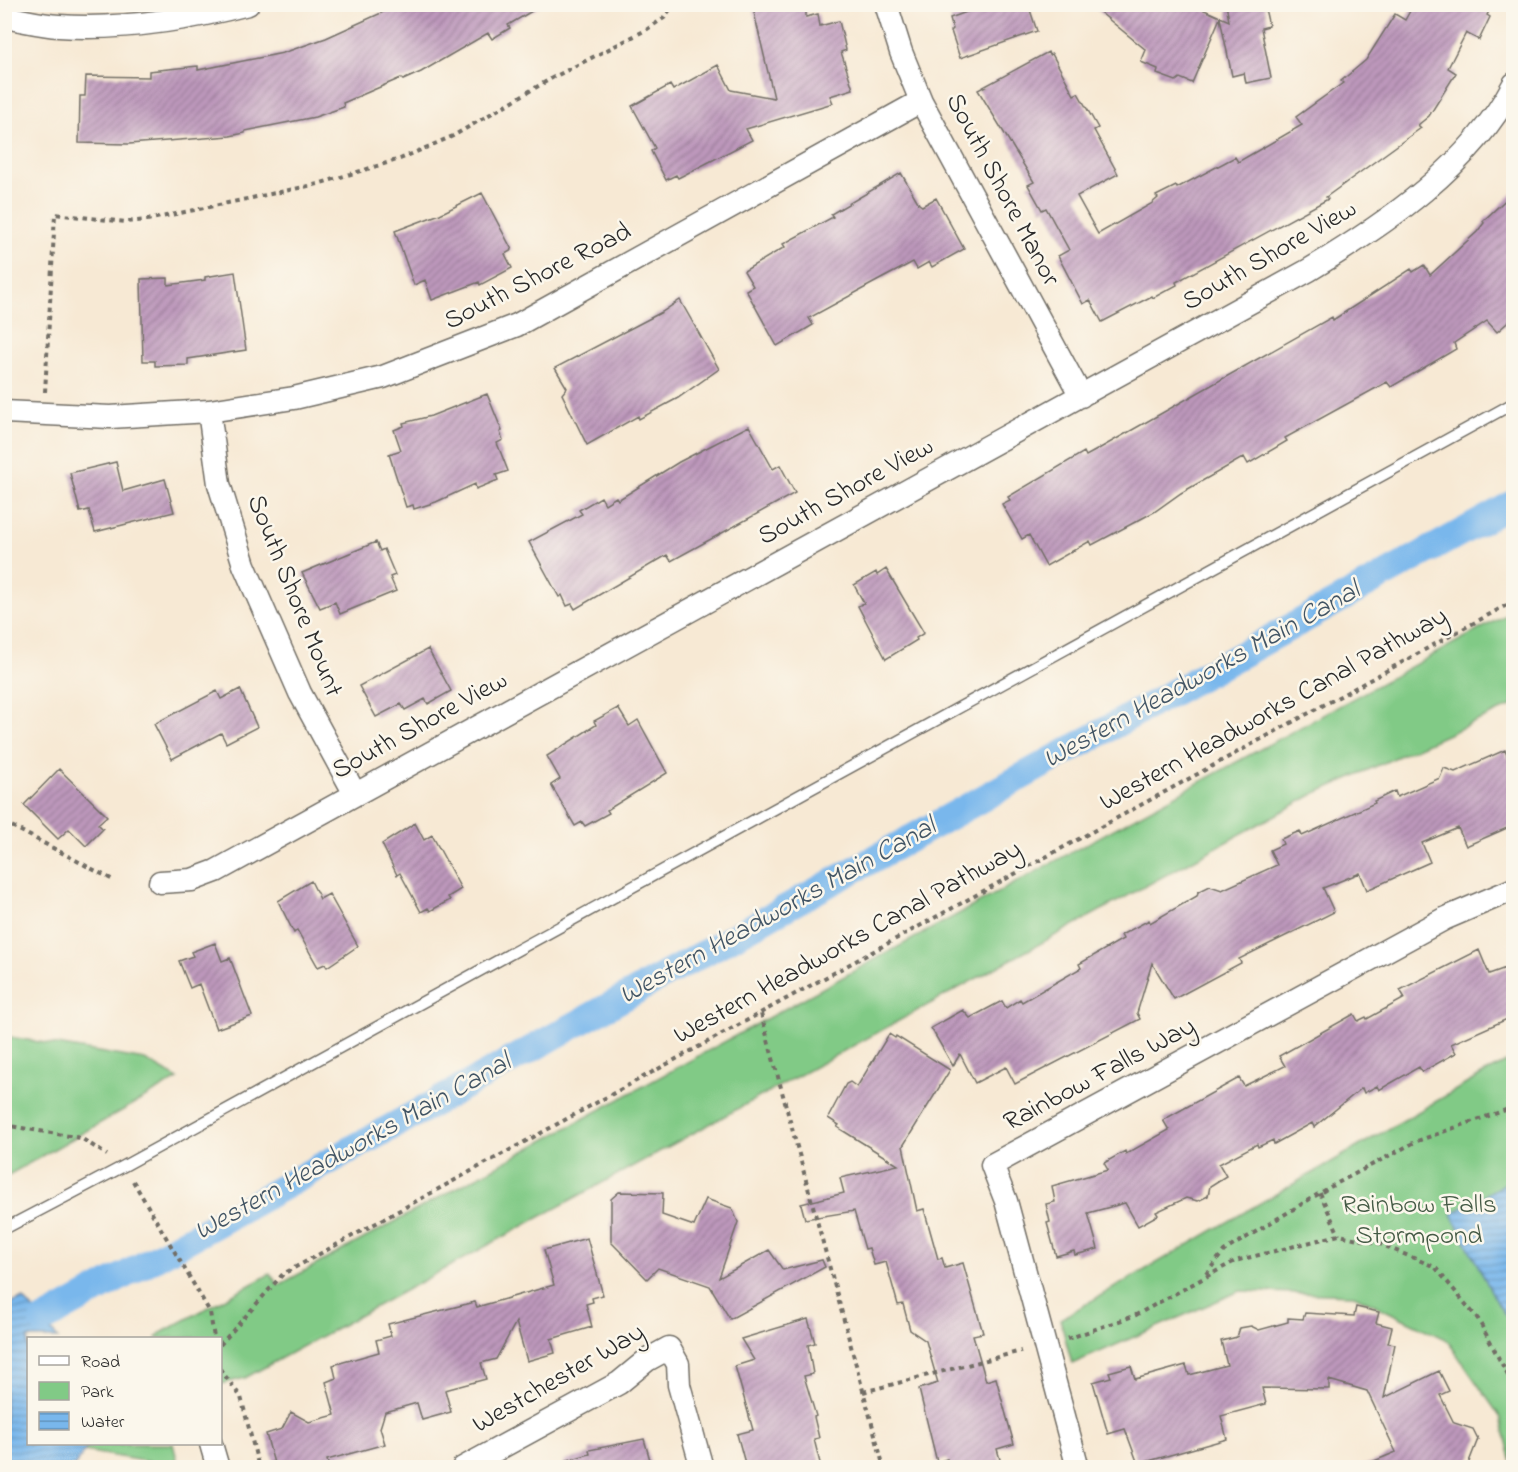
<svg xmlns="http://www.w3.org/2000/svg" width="1518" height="1472" font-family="'Indie Flower',sans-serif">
<defs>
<pattern id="water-rules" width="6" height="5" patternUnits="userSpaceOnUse" patternTransform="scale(1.5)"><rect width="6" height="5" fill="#79b7ec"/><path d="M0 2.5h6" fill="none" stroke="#6395bf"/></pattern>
<pattern id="building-hatch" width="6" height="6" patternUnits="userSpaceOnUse" patternTransform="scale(1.5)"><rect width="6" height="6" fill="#bd98bc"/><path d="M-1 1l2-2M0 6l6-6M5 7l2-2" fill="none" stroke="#9a7c99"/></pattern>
</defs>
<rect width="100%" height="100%" fill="#fbf7ec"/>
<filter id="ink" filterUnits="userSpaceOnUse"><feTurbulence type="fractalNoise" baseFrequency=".0167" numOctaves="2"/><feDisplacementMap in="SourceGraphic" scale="12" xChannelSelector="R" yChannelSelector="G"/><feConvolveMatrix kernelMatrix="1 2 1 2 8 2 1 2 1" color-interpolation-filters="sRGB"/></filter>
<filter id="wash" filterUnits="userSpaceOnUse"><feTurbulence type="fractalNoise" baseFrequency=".008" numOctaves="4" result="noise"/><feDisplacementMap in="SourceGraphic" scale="24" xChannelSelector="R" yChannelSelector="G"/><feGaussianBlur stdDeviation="1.35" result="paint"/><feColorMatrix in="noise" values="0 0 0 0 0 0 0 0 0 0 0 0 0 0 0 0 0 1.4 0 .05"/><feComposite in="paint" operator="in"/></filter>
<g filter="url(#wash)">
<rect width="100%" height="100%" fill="#f7e9d4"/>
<path fill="#81ca86" stroke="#567a58" stroke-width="1.5" d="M 1513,611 L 1513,705 L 1314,794 L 245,1378 L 221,1384 L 220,1338 L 157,1338 L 159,1334 L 270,1274 L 279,1285 Z
M 4,1036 L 145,1060 L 178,1079 L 5,1177 Z
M 1513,1059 L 1513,1467 L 1501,1418 L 1447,1340 L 1354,1295 L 1240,1291 L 1072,1364 L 1060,1319 L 1492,1069 Z
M 89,1444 L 173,1444 L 179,1467 L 84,1451 Z"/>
<path fill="url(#water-rules)" stroke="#52718c" stroke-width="1.5" d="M 1513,1179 L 1513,1326 L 1499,1306 L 1451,1214 Z
M 23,1298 L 58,1338 L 28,1338 L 28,1444 L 89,1444 L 74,1467 L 5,1467 L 5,1307 Z"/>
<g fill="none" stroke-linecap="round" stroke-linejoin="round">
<path stroke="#79b7ec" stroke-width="27" d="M 42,1321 L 1514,503"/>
</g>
<g id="blocks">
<path fill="url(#building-hatch)" d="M 401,4 L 544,4 L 508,25 L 510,28 L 492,39 L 488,33 L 421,72 L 403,80 L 401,78 L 343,103 L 344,107 L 315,117 L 245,131 L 245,133 L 230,136 L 129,144 L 79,143 L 80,96 L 85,96 L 86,76 L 149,77 L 149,71 L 198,66 L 198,70 L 283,53 L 326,38 Z
M 752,4 L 806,4 L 806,17 L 818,14 L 820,26 L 839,21 L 846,50 L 841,52 L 853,89 L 830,96 L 833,103 L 746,129 L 752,140 L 678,178 L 676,175 L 666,180 L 651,151 L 655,148 L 632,106 L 670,85 L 673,90 L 718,65 L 731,90 L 774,98 Z
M 989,4 L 1028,4 L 1037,31 L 960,58 L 951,31 L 953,29 L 950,18 Z
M 1090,4 L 1191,4 L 1229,21 L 1226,4 L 1264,4 L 1269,26 L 1261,28 L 1271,78 L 1246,83 L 1244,73 L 1232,76 L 1220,18 L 1192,83 L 1180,78 L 1176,81 L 1157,74 L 1158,69 L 1141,62 L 1146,50 Z
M 1414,4 L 1493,4 L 1487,15 L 1490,17 L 1479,40 L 1466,33 L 1448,68 L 1456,73 L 1429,116 L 1418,125 L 1421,128 L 1326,197 L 1328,199 L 1176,282 L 1177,285 L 1153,298 L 1152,296 L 1102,322 L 1090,300 L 1083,304 L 1058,256 L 1069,250 L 1046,208 L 1042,210 L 1028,185 L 1034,182 L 978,90 L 1048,52 L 1049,55 L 1052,54 L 1074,95 L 1078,93 L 1098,128 L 1094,130 L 1118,174 L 1077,196 L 1098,234 L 1151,204 L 1158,198 L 1156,196 L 1176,186 L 1177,188 L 1235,157 L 1238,162 L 1302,125 L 1296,117 L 1343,83 L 1341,81 L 1366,60 L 1395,14 L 1405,20 Z
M 901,173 L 919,204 L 922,206 L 936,198 L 964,249 L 932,267 L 929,262 L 917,269 L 913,262 L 879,280 L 809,318 L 813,325 L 777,346 L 746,290 L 753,286 L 744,271 L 785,247 L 783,244 L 833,217 L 831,214 Z
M 1514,192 L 1514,317 L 1497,332 L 1487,321 L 1454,343 L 1456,349 L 1391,387 L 1387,382 L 1285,438 L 1287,441 L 1248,464 L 1244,457 L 1181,493 L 1154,512 L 1092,545 L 1090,541 L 1046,566 L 1029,535 L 1022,539 L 1002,504 L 1010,500 L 1008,497 L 1084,452 L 1086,456 L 1095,451 L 1332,317 L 1333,320 L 1411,269 L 1413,272 L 1424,265 L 1430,275 L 1477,232 L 1484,223 L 1483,221 Z
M 482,193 L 512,250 L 505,254 L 512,268 L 480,285 L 479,282 L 432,300 L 425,280 L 414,285 L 395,231 L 440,214 Z
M 235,272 L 246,350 L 188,359 L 188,365 L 155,366 L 155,361 L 143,361 L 141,279 L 168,278 L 168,285 L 205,280 L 205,277 Z
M 680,300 L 719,369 L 678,398 L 639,419 L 638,416 L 587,445 L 562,394 L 567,388 L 555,368 L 662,312 Z
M 487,394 L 502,431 L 500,432 L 503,440 L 497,443 L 508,471 L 496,475 L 498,480 L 476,489 L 475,484 L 436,502 L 414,509 L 413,505 L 406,507 L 389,454 L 401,450 L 394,430 L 404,426 L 403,423 L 431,416 Z
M 749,426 L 773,469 L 780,465 L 795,493 L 671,561 L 667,555 L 575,609 L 572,604 L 567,606 L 562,595 L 559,597 L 529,542 L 582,514 L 579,510 L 601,497 L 605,504 L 616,497 L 618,500 L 679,462 Z
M 116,462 L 123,491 L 165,479 L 174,512 L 95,532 L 89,510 L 80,512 L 70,473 Z
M 376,542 L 380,551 L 384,549 L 395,575 L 390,577 L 396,591 L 340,614 L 335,602 L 320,608 L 302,573 Z
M 886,569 L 924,633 L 916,638 L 917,640 L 886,659 L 858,606 L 864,603 L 854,585 L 876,572 L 877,575 Z
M 428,649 L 451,691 L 428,704 L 425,699 L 405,710 L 401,704 L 376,717 L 359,686 Z
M 240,689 L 257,727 L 226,743 L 221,733 L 172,759 L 154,724 L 217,691 L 221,699 Z
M 618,708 L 629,726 L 638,720 L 667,773 L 607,810 L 609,813 L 585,826 L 582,822 L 575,826 L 551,785 L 560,779 L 547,756 L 596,725 L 594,721 Z
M 1505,750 L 1508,758 L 1514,756 L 1514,825 L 1466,846 L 1458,828 L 1422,843 L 1430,862 L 1367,890 L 1360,873 L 1323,888 L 1334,912 L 1239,959 L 1241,963 L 1174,999 L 1152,963 L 1137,1013 L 1140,1019 L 1015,1084 L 1006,1067 L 975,1083 L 960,1054 L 953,1066 L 931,1028 L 963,1010 L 970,1018 L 1002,1001 L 1006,1008 L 1020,999 L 1022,1002 L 1081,968 L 1079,964 L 1123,939 L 1121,935 L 1149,920 L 1150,923 L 1197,896 L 1198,892 L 1210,886 L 1222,890 L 1277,865 L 1270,850 L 1283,844 L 1281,839 L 1300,831 L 1302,836 L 1375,803 L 1374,801 L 1395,791 L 1397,797 L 1440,778 L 1444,768 L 1455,772 Z
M 59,769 L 107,816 L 98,824 L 103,829 L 86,846 L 69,829 L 58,839 L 24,805 Z
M 415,823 L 424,840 L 432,835 L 461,889 L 448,897 L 450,900 L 430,911 L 428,908 L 421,912 L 400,873 L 397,875 L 382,844 Z
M 311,881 L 320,899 L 329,894 L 358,946 L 327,967 L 325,964 L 318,967 L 297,930 L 294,933 L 278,901 Z
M 215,943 L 222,961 L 230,958 L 252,1016 L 216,1029 L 199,984 L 190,988 L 179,961 L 193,956 L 191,952 Z
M 1479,950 L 1489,974 L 1514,965 L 1514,1016 L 1451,1044 L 1456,1053 L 1422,1072 L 1419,1067 L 1379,1090 L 1377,1086 L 1364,1093 L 1362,1088 L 1314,1127 L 1312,1123 L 1274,1144 L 1273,1140 L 1258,1147 L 1257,1144 L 1219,1164 L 1226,1176 L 1210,1186 L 1208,1196 L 1198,1201 L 1186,1198 L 1156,1212 L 1158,1215 L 1138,1226 L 1125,1203 L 1088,1213 L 1098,1249 L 1075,1255 L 1074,1251 L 1056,1256 L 1047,1223 L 1050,1222 L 1046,1204 L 1055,1202 L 1052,1186 L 1108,1170 L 1104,1163 L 1125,1151 L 1126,1154 L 1169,1130 L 1163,1120 L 1239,1078 L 1244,1086 L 1285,1066 L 1279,1056 L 1354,1014 L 1358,1021 L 1366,1017 L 1367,1019 L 1405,998 L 1400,990 Z
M 889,1034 L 895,1038 L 896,1036 L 950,1070 L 903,1146 L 917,1211 L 924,1209 L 938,1259 L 942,1258 L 945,1268 L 963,1263 L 983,1333 L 973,1335 L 986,1381 L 996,1378 L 1014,1444 L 997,1449 L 1001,1463 L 986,1467 L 949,1467 L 947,1459 L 937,1462 L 919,1389 L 938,1383 L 926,1341 L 910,1330 L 903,1304 L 898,1305 L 886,1262 L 874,1265 L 869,1248 L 865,1249 L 854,1211 L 805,1219 L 801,1204 L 844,1193 L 840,1178 L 898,1165 L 837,1127 L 839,1125 L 828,1118 L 846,1084 L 850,1082 L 857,1087 Z
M 619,1192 L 663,1193 L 662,1215 L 694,1226 L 706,1199 L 732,1208 L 738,1222 L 719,1278 L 769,1250 L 783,1270 L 822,1260 L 825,1267 L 730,1319 L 710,1286 L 658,1268 L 647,1279 L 611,1242 L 611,1199 Z
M 587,1238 L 603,1295 L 592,1298 L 593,1302 L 586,1304 L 592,1327 L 551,1339 L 555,1353 L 527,1361 L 516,1322 L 496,1359 L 481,1363 L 486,1379 L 445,1390 L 451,1412 L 422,1420 L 417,1403 L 385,1412 L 380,1428 L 385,1444 L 327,1460 L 329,1467 L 275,1467 L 266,1434 L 282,1429 L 291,1412 L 309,1422 L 335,1415 L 326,1382 L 336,1378 L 333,1365 L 379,1352 L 376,1340 L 391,1336 L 388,1324 L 475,1302 L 477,1307 L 554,1285 L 544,1250 Z
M 1356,1307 L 1379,1312 L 1376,1323 L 1392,1327 L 1388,1343 L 1395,1344 L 1384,1398 L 1439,1371 L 1449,1391 L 1440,1395 L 1454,1423 L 1473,1429 L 1478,1439 L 1467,1467 L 1360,1467 L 1396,1452 L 1367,1391 L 1329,1380 L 1329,1389 L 1262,1388 L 1266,1404 L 1221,1416 L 1227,1439 L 1138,1464 L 1125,1429 L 1108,1434 L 1093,1382 L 1111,1377 L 1109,1372 L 1131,1366 L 1135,1379 L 1186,1365 L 1189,1375 L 1227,1365 L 1221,1341 L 1237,1337 L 1240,1328 L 1251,1326 L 1259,1330 L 1288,1322 L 1288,1318 L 1303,1319 L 1305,1313 L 1354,1316 Z
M 808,1319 L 815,1343 L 808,1345 L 813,1374 L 804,1376 L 816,1416 L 814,1417 L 819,1438 L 814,1439 L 821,1467 L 746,1467 L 737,1434 L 753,1430 L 735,1366 L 754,1360 L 741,1339 Z
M 644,1439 L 652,1467 L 565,1467 L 564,1461 L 590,1454 L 589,1450 Z"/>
</g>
</g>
<g filter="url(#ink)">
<use href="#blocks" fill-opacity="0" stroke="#726e66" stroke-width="1.5"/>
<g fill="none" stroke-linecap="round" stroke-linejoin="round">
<defs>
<path id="lane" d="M 4,1229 L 124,1166 L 1514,403"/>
<path id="street" d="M 886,4 L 901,52 L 921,101 L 1081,396
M 4,17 C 23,20 41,25 59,26 C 122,30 187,20 248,4
M 209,411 L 219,484 L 244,565 L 300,693 L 355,794
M 4,412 L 110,417 L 209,411 L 294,398 L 383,377 L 517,325 L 921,101
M 160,882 L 192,880 L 216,871 L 1309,270 C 1387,223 1470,167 1514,84
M 211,1444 L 218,1468
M 463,1468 L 619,1383 L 647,1360 L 669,1348 L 678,1364 L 679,1385 L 702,1468
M 1078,1468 L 1006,1201 L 992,1165 L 1444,919 L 1514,889"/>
</defs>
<use href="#lane" stroke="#726e66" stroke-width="13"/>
<use href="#street" stroke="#726e66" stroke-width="25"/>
<path stroke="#726e66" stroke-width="4" stroke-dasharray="4.5 4.5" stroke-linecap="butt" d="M 45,392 L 55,214 L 125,222 L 147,220 L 318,184 L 400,159 L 453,136 L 552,78 L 646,30 L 664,18 L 674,4
M 4,822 L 113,880
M 761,1014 L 884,1468
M 4,1125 L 81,1138 L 107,1155
M 133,1181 L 210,1312 L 214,1338
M 1320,1193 L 1339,1235
M 1206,1274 L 1224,1251 L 1330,1187 L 1417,1141 L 1514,1107
M 1067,1339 L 1136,1315 L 1235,1261 L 1339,1235 L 1378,1243 L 1435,1267 L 1478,1319 L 1514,1387
M 220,1345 L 283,1274 L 1514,601
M 220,1369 L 241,1397 L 259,1468
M 863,1392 L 1021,1351"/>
<use href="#lane" stroke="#fff" stroke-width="10"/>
<use href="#street" stroke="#fff" stroke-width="22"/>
</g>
</g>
<g text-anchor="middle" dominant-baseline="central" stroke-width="5" stroke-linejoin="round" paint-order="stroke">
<g font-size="27" fill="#2b2b2b" stroke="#fbf7ec">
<text transform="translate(1002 190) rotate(62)">South Shore Manor</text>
<text transform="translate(1270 256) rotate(-30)">South Shore View</text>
<text transform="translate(538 277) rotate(-27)">South Shore Road</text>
<text transform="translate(846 492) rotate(-29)">South Shore View</text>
<text transform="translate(294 596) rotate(68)">South Shore Mount</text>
<text transform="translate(1274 710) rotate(-29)">Western Headworks Canal Pathway</text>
<text transform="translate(420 726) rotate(-29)">South Shore View</text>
<text transform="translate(848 943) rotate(-29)">Western Headworks Canal Pathway</text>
<text transform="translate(1100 1075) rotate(-28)">Rainbow Falls Way</text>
<text transform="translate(559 1379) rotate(-30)">Westchester Way</text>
</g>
<g font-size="27" fill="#455b46" stroke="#fbf7ec">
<text x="1419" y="1205">Rainbow Falls<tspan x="1419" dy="31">Stormpond</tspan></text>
</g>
<g font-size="28" font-style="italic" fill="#425565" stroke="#fbf7ec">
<text transform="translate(1202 676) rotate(-29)">Western Headworks Main Canal</text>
<text transform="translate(778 912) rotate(-29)">Western Headworks Main Canal</text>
<text transform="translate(353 1148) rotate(-29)">Western Headworks Main Canal</text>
</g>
</g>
<rect width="1518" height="1472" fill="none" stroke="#fbf7ec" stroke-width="24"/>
<rect x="27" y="1337" width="195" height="108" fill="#fbf7ec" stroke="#a8a59f" stroke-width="1.5"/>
<rect x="39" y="1356" width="30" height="9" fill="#ffffff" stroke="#a8a59f" stroke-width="1.5"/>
<text x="81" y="1367" font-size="18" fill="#2b2b2b">Road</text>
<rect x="39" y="1382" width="30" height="18" fill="#81ca86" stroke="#a8a59f" stroke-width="1.5"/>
<text x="81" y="1397" font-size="18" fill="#2b2b2b">Park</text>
<rect x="39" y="1412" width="30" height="18" fill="url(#water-rules)" stroke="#a8a59f" stroke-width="1.5"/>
<text x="81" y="1427" font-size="18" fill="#2b2b2b">Water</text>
</svg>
